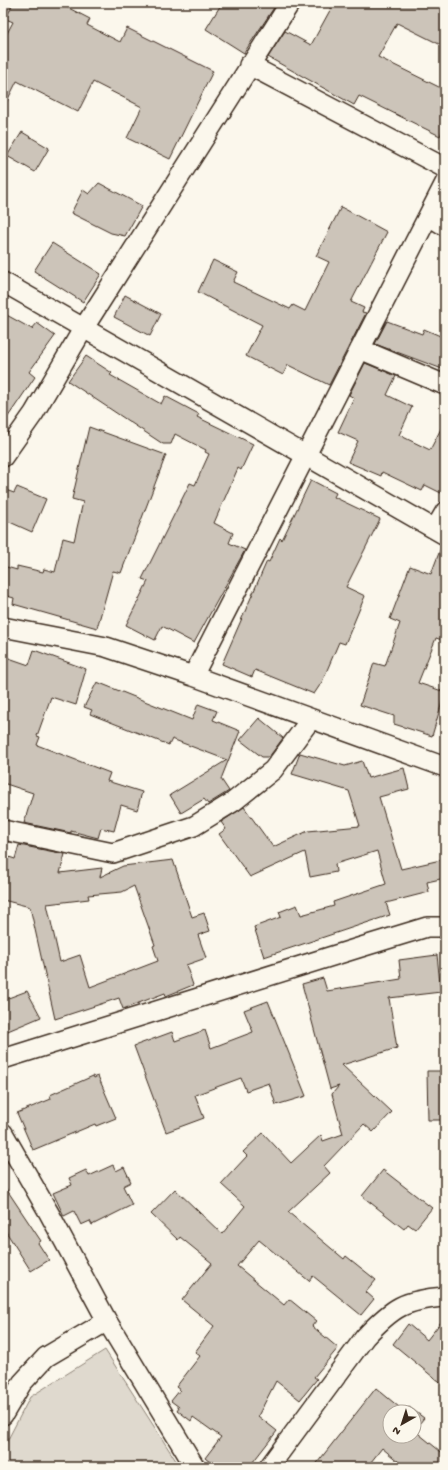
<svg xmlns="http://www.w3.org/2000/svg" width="448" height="1470" font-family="'Gochi Hand',sans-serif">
<rect width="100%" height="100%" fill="#fbf7ec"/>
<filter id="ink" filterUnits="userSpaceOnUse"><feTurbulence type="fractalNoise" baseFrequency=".025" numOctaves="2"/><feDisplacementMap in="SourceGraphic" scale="8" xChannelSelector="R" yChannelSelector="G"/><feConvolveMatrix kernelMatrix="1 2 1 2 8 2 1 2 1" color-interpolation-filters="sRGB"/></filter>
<g filter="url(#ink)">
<path fill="#dfd9ce" stroke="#8d8276" d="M 105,1350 L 180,1467 L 3,1467 L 3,1449 L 30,1397 Z"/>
<path fill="#ccc4b9" stroke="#3b2a1e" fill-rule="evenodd" d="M 13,3 L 59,3 L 90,19 L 87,25 L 120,42 L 127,28 L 213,71 L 170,159 L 127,138 L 142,107 L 93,82 L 78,112 L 17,81 L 3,109 L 3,41 L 13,22 L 6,19 Z
M 222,3 L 277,3 L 244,53 L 206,29 Z
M 334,3 L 445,3 L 445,47 L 397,23 L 378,57 L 445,90 L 445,125 L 440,136 L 359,96 L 354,105 L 268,57 L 285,31 L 311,45 Z
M 22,132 L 49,148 L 35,172 L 7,156 Z
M 99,183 L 142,206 L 125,236 L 111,233 L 71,213 L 83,190 L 89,194 Z
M 341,207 L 387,232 L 351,302 L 364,308 L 362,312 L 366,313 L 329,385 L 288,365 L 283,375 L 246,356 L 262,325 L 198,292 L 213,260 L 238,272 L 233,282 L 290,309 L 293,305 L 305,311 L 329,262 L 316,256 Z
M 52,243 L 101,274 L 83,302 L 34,271 Z
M 125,295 L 161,314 L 150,336 L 114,317 Z
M 3,313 L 32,329 L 37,323 L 55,336 L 29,372 L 35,377 L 3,424 Z
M 387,321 L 422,334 L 424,329 L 445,338 L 445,370 L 375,344 Z
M 86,356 L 112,373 L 110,375 L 161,404 L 165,396 L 199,414 L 197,417 L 253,444 L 241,470 L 238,468 L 214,523 L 233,533 L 229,543 L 245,550 L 194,643 L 162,626 L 155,640 L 126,625 L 148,581 L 142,579 L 190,483 L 195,485 L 209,454 L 205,452 L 206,450 L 175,434 L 171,444 L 163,444 L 68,381 Z
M 365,363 L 396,376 L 387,395 L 412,407 L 399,435 L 430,450 L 445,421 L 445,495 L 425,485 L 422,491 L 382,472 L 381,476 L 348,462 L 358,441 L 338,432 L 354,398 L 349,395 Z
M 89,427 L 166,455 L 121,573 L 113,571 L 97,628 L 13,604 L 14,598 L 3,595 L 3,566 L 17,570 L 17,566 L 43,572 L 44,569 L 55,572 L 63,538 L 74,541 L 83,502 L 72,499 Z
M 311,480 L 336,493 L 334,497 L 380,519 L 346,587 L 365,596 L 345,644 L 339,642 L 322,682 L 314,694 L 255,670 L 252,677 L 222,664 L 267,561 L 269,562 L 280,538 L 282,540 Z
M 17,487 L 46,499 L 32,532 L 3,519 L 3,489 L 14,493 Z
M 442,545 L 445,546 L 445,641 L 436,638 L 418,683 L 445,692 L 432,736 L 394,724 L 394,716 L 360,705 L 374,663 L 385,666 L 400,623 L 390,619 L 410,566 L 431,574 Z
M 34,650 L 86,669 L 76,705 L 51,697 L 37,736 L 40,737 L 37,745 L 110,773 L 107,781 L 142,792 L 137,810 L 121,805 L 114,831 L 101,828 L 98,838 L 71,831 L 71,833 L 24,823 L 33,793 L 3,783 L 3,656 L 29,665 Z
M 97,682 L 192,720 L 198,704 L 217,711 L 213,720 L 240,731 L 221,779 L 229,791 L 208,804 L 204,799 L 181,813 L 170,795 L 227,760 L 172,739 L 169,745 L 90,714 L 92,710 L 84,707 Z
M 259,718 L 283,738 L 269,757 L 262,757 L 240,740 Z
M 300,753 L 345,766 L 362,761 L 368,778 L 404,768 L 409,789 L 379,797 L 401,869 L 445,859 L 445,878 L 427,882 L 429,892 L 386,903 L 390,915 L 264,957 L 254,927 L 281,917 L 279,912 L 297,905 L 301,915 L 334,906 L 333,902 L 386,884 L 377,851 L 335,864 L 336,872 L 310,877 L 305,852 L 250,877 L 219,834 L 226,829 L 221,822 L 244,807 L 273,847 L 308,831 L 360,826 L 349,791 L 292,774 Z
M 19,845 L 65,854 L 60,873 L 102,868 L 100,877 L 123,866 L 173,860 L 192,917 L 204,913 L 210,931 L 198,935 L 206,958 L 186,965 L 193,985 L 166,996 L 165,993 L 123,1009 L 119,998 L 55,1019 L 30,907 L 3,900 L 3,855 L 15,859 ZM 134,886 L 155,945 L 153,946 L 158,961 L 90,987 L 80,955 L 60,962 L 47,904 L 89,899 L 88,895 L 122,892 Z
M 437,955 L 441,992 L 389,998 L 397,1048 L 342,1065 L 392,1112 L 373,1132 L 364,1124 L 324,1166 L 330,1173 L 288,1212 L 344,1259 L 346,1256 L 376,1280 L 366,1292 L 374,1299 L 361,1315 L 313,1276 L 309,1281 L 259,1240 L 237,1266 L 284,1305 L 289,1299 L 316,1321 L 312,1326 L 338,1348 L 314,1377 L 317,1379 L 300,1400 L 276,1381 L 258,1416 L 277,1431 L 249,1467 L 216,1467 L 205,1458 L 221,1437 L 193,1417 L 191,1421 L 177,1410 L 179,1407 L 171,1401 L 180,1390 L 176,1387 L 200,1356 L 195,1352 L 214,1326 L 182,1300 L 212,1263 L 180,1237 L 178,1240 L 151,1214 L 175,1189 L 222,1234 L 245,1206 L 221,1184 L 247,1156 L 243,1152 L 263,1133 L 291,1163 L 321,1135 L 323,1141 L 343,1134 L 332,1094 L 339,1086 L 330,1089 L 302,984 L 323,978 L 327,991 L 401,979 L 399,960 Z
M 27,991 L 41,1017 L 3,1033 L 3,1000 Z
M 268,1001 L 306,1096 L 276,1105 L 269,1083 L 246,1091 L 241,1078 L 195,1095 L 204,1118 L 166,1132 L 134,1046 L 172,1032 L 175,1041 L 205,1030 L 211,1048 L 253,1032 L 244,1010 Z
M 427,1071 L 445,1071 L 445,1120 L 428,1120 Z
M 93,1076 L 94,1078 L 98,1076 L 116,1118 L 96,1126 L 95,1124 L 33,1150 L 17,1113 L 51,1099 L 50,1095 Z
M 113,1165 L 116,1171 L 124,1167 L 131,1182 L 123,1186 L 132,1205 L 92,1225 L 90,1221 L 81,1225 L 74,1211 L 64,1216 L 53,1193 L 72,1185 L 69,1178 L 86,1170 L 89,1176 Z
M 383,1170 L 432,1208 L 415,1229 L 408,1224 L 404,1229 L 362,1196 Z
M 3,1184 L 41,1241 L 38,1243 L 49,1260 L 31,1271 L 3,1227 Z
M 445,1317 L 445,1387 L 393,1344 L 408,1324 L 427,1340 Z
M 376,1388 L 405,1412 L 409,1407 L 424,1418 L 414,1430 L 445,1455 L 445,1461 L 440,1467 L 405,1467 L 382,1448 L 367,1467 L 314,1467 ZM 390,1412 L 414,1412 L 414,1436 L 390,1436 Z"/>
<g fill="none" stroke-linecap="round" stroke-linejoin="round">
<defs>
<path id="minor" d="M 249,65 L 445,168
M 429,216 L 445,226
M 3,282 L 445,535
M 360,349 L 445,385
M 3,457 L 34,413 L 83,329 L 290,3
M 435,529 L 445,512
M 3,627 L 106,647 L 193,676 L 445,767
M 193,676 L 445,183
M 3,830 L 113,853 L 194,826 L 233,802 L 273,770 L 311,719
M 3,1059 L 358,948 L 427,927 L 445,927
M 3,1133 L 49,1213 L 107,1321 L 195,1467
M 3,1415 L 22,1383 L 46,1357 L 107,1321
M 269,1467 L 365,1337 C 393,1307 404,1300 445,1297"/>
</defs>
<use href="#minor" stroke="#3b2a1e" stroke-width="22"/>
<use href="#minor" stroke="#fbf7ec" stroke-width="19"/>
</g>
</g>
<rect width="448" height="1470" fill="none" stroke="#fbf7ec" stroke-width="16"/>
<rect x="8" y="8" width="432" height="1454" fill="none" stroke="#3b2a1e" stroke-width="1.5" filter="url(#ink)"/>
<g transform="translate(402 1424) rotate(219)"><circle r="19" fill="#fbf7ec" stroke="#aea59a"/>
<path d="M0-3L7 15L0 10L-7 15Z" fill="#3b2a1e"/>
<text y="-6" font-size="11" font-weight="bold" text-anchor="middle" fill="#3b2a1e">N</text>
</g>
</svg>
